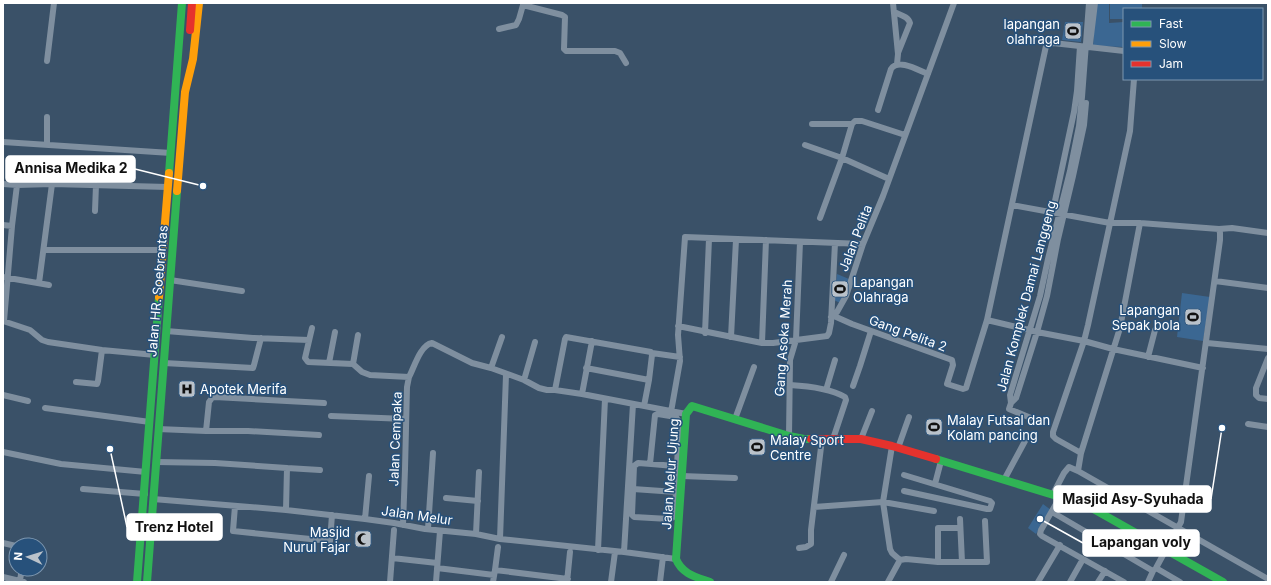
<svg xmlns="http://www.w3.org/2000/svg" width="1271" height="585" font-family="Inter,sans-serif">
<rect width="100%" height="100%" fill="#3a5168"/>
<path fill="#3b6792" d="M 1096,3 L 1109,3 L 1109,23 L 1124,22 L 1124,47 L 1093,46 Z
M 1110,3 L 1142,3 L 1142,9 L 1124,9 L 1124,19 L 1110,19 Z
M 1065,22 L 1083,22 L 1081,42 L 1062,40 Z
M 837,274 L 849,279 L 840,303 L 834,300 Z
M 1182,293 L 1210,297 L 1203,341 L 1177,337 Z
M 1043,504 L 1051,510 L 1036,534 L 1028,528 Z"/>
<g fill="none" stroke-linecap="round" stroke-linejoin="round">
<path stroke="#7f8f9f" stroke-width="6" d="M 523,3 L 523,5 L 562,15 L 565,17 L 564,49 L 566,51 L 615,51 L 620,53 L 626,63
M 893,3 L 898,54 L 897,64
M 894,12 C 900,15 908,16 910,23 L 898,53
M 499,29 L 516,25 L 519,19 L 523,5
M 1090,44 L 1095,3
M 47,61 L 54,3
M 878,110 L 891,69 C 898,58 918,70 928,74
M 812,124 L 852,124 L 855,121 L 862,121 L 905,135
M 3,142 L 171,153
M 47,145 L 47,117
M 805,145 L 842,158 L 889,179
M 3,184 L 17,185 L 52,184 L 168,187
M 1055,201 L 1074,112 L 1077,91 L 1080,46
M 1012,205 L 1110,223 L 1140,223 L 1219,229 L 1220,233 L 1220,240 L 1181,522 L 1156,568 L 1153,571
M 95,211 L 96,185
M 820,218 L 842,158 L 852,124
M 3,225 L 12,226
M 1219,229 L 1232,228 L 1268,233
M 44,250 L 163,250
M 3,277 L 49,285
M 170,280 L 242,291
M 1215,281 L 1268,288
M 39,283 L 52,184
M 834,316 L 852,324 L 952,360 L 953,365 L 947,384 L 963,389 L 966,388 L 987,320 L 1046,46 L 1048,44 L 1053,43 L 1124,51
M 831,317 L 837,312 L 846,296 L 863,244 L 883,196 L 954,3
M 987,320 L 1037,332 L 1084,341 L 1113,349 L 1203,368
M 3,321 L 30,330 L 42,340 L 48,342 L 102,350 L 155,355
M 4,321 L 12,226 L 17,185
M 678,326 L 762,343 L 773,343 L 827,336 L 829,333 L 831,323 L 835,243
M 312,328 L 305,358 L 308,362 L 353,364 L 362,372 L 370,375 L 409,377 C 414,368 420,345 432,343 L 472,363 L 491,368 L 524,380 L 539,388 L 547,390 L 555,390
M 166,331 L 253,338 L 309,340
M 705,333 L 709,239
M 731,337 L 736,240
M 762,343 L 766,240
M 1207,343 L 1268,349
M 652,353 L 680,357
M 1148,357 L 1155,330
M 1268,358 L 1256,388 L 1256,395 L 1259,398 L 1268,399
M 164,363 L 253,368 L 254,365 L 261,338
M 329,363 L 335,332
M 353,364 L 358,335
M 491,368 L 502,337
M 586,368 L 649,380 L 644,406
M 524,380 L 535,342
M 649,380 L 652,355 L 651,352 L 566,337 L 565,339 L 555,390 L 582,394 L 686,414
M 76,382 L 97,384 L 98,381 L 102,350
M 790,385 C 808,386 829,388 845,397 L 846,400 L 833,439
M 853,386 L 860,366 L 871,331
M 826,390 L 835,360
M 582,394 L 592,341
M 3,395 L 28,401
M 1011,403 L 1016,398 L 1037,332 L 1047,296 L 1058,239 L 1073,176 L 1084,125 L 1086,103
M 45,408 L 150,422
M 671,412 L 680,361 L 678,335 L 685,237 L 863,244
M 331,416 L 406,419
M 1031,418 L 1009,409 L 1011,403 L 1010,395 L 1040,296 L 1048,259 L 1070,171 L 1079,126 L 1082,97 L 1089,3
M 735,419 L 754,367
M 1248,424 L 1268,427
M 158,429 L 206,431 L 248,431 L 319,435
M 206,431 L 209,402 L 212,398 L 215,397 L 324,403
M 789,436 L 790,360 L 796,340 L 800,242
M 861,439 L 872,411
M 898,448 L 909,417
M 3,452 L 61,464 L 146,472
M 1081,453 L 1056,439 L 1053,436 L 1053,432 L 1084,341 L 1088,325 L 1130,131 L 1134,79
M 156,462 L 215,463 L 287,468 L 286,510
M 650,464 L 655,415 L 658,414 L 676,417 L 679,422 L 675,513 L 674,517 L 669,519 L 634,517 L 632,515 L 634,466 L 638,463 C 653,464 667,465 682,467
M 287,468 L 320,470
M 1078,471 L 1268,579
M 682,476 L 735,478
M 1004,480 L 1025,441
M 935,484 L 941,461
M 83,489 L 145,494
M 633,489 L 676,492
M 904,491 L 987,509 L 990,509 L 992,503 L 990,501 L 904,475
M 1053,494 L 1064,473 L 1069,467 L 1078,471 L 1081,453 L 1120,328 L 1140,223
M 1060,497 L 1041,530 L 1040,534 L 1042,536 L 1124,582
M 446,498 L 478,501
M 153,499 L 286,510 L 365,519 L 394,523 L 425,529 L 476,534 L 500,539 L 624,552 L 676,559
M 235,506 L 233,531 L 330,541 L 332,515
M 814,507 L 883,502 L 934,511
M 1052,512 L 1153,571 L 1148,582
M 365,519 L 369,476
M 960,519 L 962,562
M 403,525 L 405,469 L 407,387 L 409,377
M 428,529 L 433,453
M 476,534 L 479,472
M 500,539 L 506,375
M 3,543 L 16,546
M 799,548 L 806,547 L 811,544 L 811,530 L 822,439
M 598,550 L 605,399
M 624,552 L 633,404
M 392,558 L 437,563
M 900,560 L 906,559 L 938,562 L 987,562 L 985,521
M 938,562 L 938,528 L 960,528
M 437,568 L 494,575
M 1156,568 L 1180,582
M 495,570 L 498,547
M 3,577 L 24,582
M 20,580 L 22,569
M 390,582 L 394,530
M 436,582 L 440,531
M 493,582 L 495,570 L 568,579
M 567,582 L 570,552
M 611,582 L 615,552
M 660,582 L 663,557
M 831,582 L 844,555
M 888,582 L 900,560 L 892,553 L 890,549 L 883,502 L 892,446
M 1038,582 L 1060,545
M 1070,582 L 1083,559
M 1098,582 L 1105,571"/>
<path stroke="#30b455" stroke-width="8" d="M 169,173 L 182,3
M 936,459 L 1060,497 L 1063,493 L 1065,493 L 1223,582
M 137,582 L 159,297
M 147,582 L 177,191
M 710,582 C 696,577 682,574 676,559 L 686,414 L 692,406 L 789,436 L 804,439 L 811,439"/>
<path stroke="#ff9f0a" stroke-width="8" d="M 177,191 L 185,92 L 193,59 L 199,3
M 159,297 L 169,173"/>
<path stroke="#e5322d" stroke-width="8" d="M 190,30 L 192,3
M 811,439 L 861,439 L 892,446 L 936,459"/>
</g>
<defs>
<symbol id="stadium-square" viewBox="-11 -11 22 22"><rect x="-9" y="-9" width="18" height="18" rx="4" fill="#bac2ca" stroke="#27517b"/><path d="M0-5a6.5 5 0 1 0 0 10a6.5 5 0 1 0 0-10ZM-3.5-1.8h7v3.6h-7Z" fill="#111"/></symbol>
<symbol id="hospital-square" viewBox="-11 -11 22 22"><rect x="-9" y="-9" width="18" height="18" rx="4" fill="#bac2ca" stroke="#27517b"/><path d="M-5-5h3v3.5h4V-5h3V5h-3V1.5h-4V5h-3Z" fill="#111"/></symbol>
<symbol id="mosque-square" viewBox="-11 -11 22 22"><rect x="-9" y="-9" width="18" height="18" rx="4" fill="#bac2ca" stroke="#27517b"/><path d="M3.5-4.9A6 6 0 1 0 3.5 4.9A5 5 0 1 1 3.5-4.9Z" fill="#111"/></symbol>
</defs>
<g fill-rule="evenodd">
<use href="#stadium-square" x="1063" y="21" width="20" height="20"/>
<use href="#stadium-square" x="830" y="279" width="20" height="20"/>
<use href="#stadium-square" x="1183" y="307" width="20" height="20"/>
<use href="#hospital-square" x="177" y="379" width="20" height="20"/>
<use href="#stadium-square" x="924" y="417" width="20" height="20"/>
<use href="#stadium-square" x="747" y="437" width="20" height="20"/>
<use href="#mosque-square" x="353" y="529" width="20" height="20"/>
</g>
<g text-anchor="middle" dominant-baseline="central" stroke-width="3" stroke-linejoin="round" paint-order="stroke">
<g font-size="13" fill="#fff" stroke="#27517b" text-anchor="start">
<text x="1060" y="24" text-anchor="end">lapangan<tspan x="1060" dy="15">olahraga</tspan></text>
<text x="853" y="282">Lapangan<tspan x="853" dy="15">Olahraga</tspan></text>
<text x="1180" y="310" text-anchor="end">Lapangan<tspan x="1180" dy="15">Sepak bola</tspan></text>
<text x="200" y="389">Apotek Merifa</text>
<text x="947" y="420">Malay Futsal dan<tspan x="947" dy="15">Kolam pancing</tspan></text>
<text x="770" y="440">Malay Sport<tspan x="770" dy="15">Centre</tspan></text>
<text x="350" y="532" text-anchor="end">Masjid<tspan x="350" dy="15">Nurul Fajar</tspan></text>
</g>
<g font-size="13" fill="#fff" stroke="#27517b">
<text transform="translate(855 238) rotate(-69)">Jalan Pelita</text>
<text transform="translate(157 291) rotate(-85)">Jalan HR. Soebrantas</text>
<text transform="translate(1026 296) rotate(-75)">Jalan Komplek Damai Langgeng</text>
<text transform="translate(908 333) rotate(20)">Gang Pelita 2</text>
<text transform="translate(783 338) rotate(-86)">Gang Asoka Merah</text>
<text transform="translate(395 439) rotate(-88)">Jalan Cempaka</text>
<text transform="translate(670 474) rotate(-86)">Jalan Melur Ujung</text>
<text transform="translate(417 515) rotate(8)">Jalan Melur</text>
</g>
</g>
<path fill="none" stroke="#fff" stroke-width="1.5" d="M203 186L135 169M1222 428L1211 499M110 449L127 527M1040 519L1083 543"/>
<g fill="#fff" stroke="#27517b" stroke-width="1.5">
<circle cx="203" cy="186" r="4"/>
<circle cx="1222" cy="428" r="4"/>
<circle cx="110" cy="449" r="4"/>
<circle cx="1040" cy="519" r="4"/>
</g>
<g fill="#fff" stroke="#fff" stroke-width="1.5">
<rect x="6" y="156" width="129" height="26" rx="4"/>
<rect x="1054" y="486" width="157" height="26" rx="4"/>
<rect x="127" y="514" width="95" height="26" rx="4"/>
<rect x="1083" y="530" width="116" height="26" rx="4"/>
</g>
<g font-size="14" text-anchor="middle" font-weight="bold" fill="#111">
<text x="71" y="173">Annisa Medika 2</text>
<text x="1133" y="504">Masjid Asy-Syuhada</text>
<text x="174" y="532">Trenz Hotel</text>
<text x="1141" y="547">Lapangan voly</text>
</g>
<rect width="1271" height="585" fill="none" stroke="#ffffff" stroke-width="8"/>
<rect x="1123" y="8" width="140" height="72" fill="#27517b" stroke="#7d97b0"/>
<rect x="1131" y="21" width="20" height="6" fill="#30b455" stroke="#7d97b0"/>
<text x="1159" y="28" font-size="12" fill="#ffffff">Fast</text>
<rect x="1131" y="41" width="20" height="6" fill="#ff9f0a" stroke="#7d97b0"/>
<text x="1159" y="48" font-size="12" fill="#ffffff">Slow</text>
<rect x="1131" y="61" width="20" height="6" fill="#e5322d" stroke="#7d97b0"/>
<text x="1159" y="68" font-size="12" fill="#ffffff">Jam</text>
<g transform="translate(28 557) rotate(274)"><circle r="19" fill="#27517b" stroke="#7d97b0"/>
<path d="M0-3L7 15L0 10L-7 15Z" fill="#bac2ca"/>
<text y="-6" font-size="11" font-weight="bold" text-anchor="middle" fill="#ffffff">N</text>
</g>
</svg>
